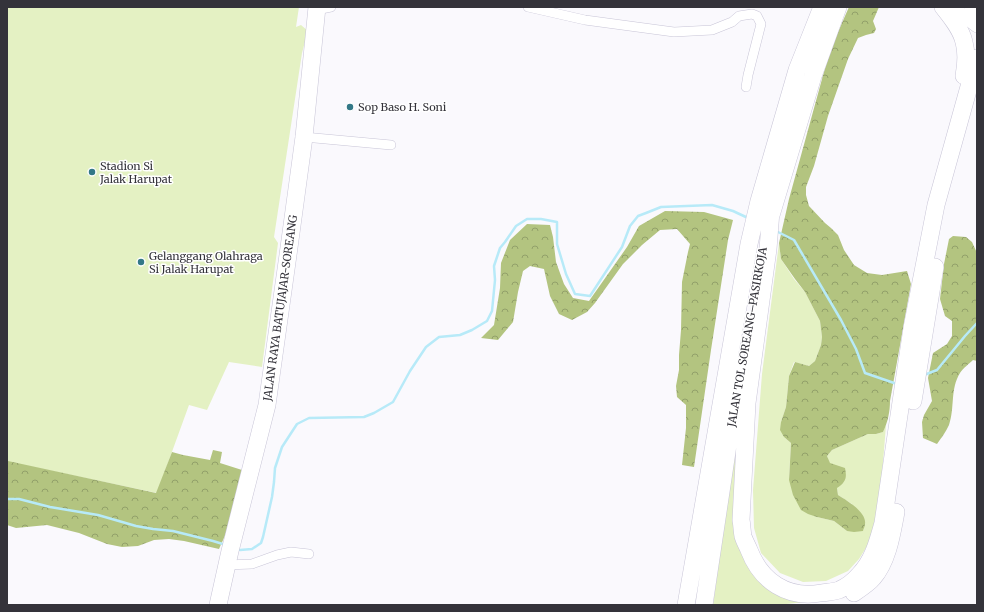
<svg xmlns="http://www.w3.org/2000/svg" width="984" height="612" font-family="Merriweather,serif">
<defs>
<pattern id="forest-crowns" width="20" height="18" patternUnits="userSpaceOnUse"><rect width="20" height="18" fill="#b3c480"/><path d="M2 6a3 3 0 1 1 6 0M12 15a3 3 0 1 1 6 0" fill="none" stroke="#92a06a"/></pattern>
</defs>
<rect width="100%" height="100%" fill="#faf9fd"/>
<path fill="#e4f1c3" d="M 7,7 L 299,7 L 296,27 L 301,25 L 308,31 L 302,53 L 274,237 L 278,243 L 262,367 L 229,362 L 207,410 L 189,405 L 157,493 L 9,462 L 7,465 Z
M 779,243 L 781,259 L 794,279 L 805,292 L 820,321 L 822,337 L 821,345 L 815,361 L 809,366 L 794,362 L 789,376 L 786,407 L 781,422 L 784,437 L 791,443 L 789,478 L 817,517 L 834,521 L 847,531 L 852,504 L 838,495 L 837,488 L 827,456 L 832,450 L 868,434 L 876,434 L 883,432 L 886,425 L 881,488 L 875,520 L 869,543 L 859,559 L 848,571 L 826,581 L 803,582 L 780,573 L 761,553 L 754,528 L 753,490 L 762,374 Z
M 734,446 L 738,446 L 740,549 L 746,564 L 759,581 L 806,602 L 777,605 L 713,605 Z"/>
<path fill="url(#forest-crowns)" d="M 849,7 L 879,7 L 873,21 L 876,29 L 874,33 L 866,35 L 858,38 L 848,59 L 828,116 L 814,166 L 806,187 L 806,195 L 809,206 L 825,223 L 831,228 L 838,235 L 844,250 L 854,265 L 867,273 L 882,275 L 907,271 L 911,284 L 890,401 C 890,411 888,422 883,432 L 876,434 L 868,434 L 832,450 L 827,456 L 830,463 L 845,468 C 847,478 846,482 837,488 L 838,495 C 846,500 867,512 865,524 C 865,527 863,529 863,531 L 854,532 L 847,531 L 834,521 L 817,517 L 808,514 L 801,510 L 793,495 L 789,480 L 791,443 L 784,437 L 780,430 L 781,422 L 786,407 L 789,376 L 795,362 L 809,366 L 815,361 L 821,345 L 822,337 L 820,321 L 805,292 L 795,279 L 781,259 L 779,243 L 789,199 L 830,50 Z
M 665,211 L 704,212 L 733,220 L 728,240 L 711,350 L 694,467 L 682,465 L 686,428 L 686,405 L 677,397 L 676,386 L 679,370 L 679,355 L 681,330 L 682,282 L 688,252 L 690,244 L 677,229 L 660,230 L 642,245 L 623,264 L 595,303 L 587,312 L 572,320 L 559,314 L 550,296 L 544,269 L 530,266 L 523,271 L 518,292 L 513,322 L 498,340 L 481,338 L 494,325 L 500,288 L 501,263 L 510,240 L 527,224 L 550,225 L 553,237 L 556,262 L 564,284 L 573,298 L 589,301 L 627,247 L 639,226 Z
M 953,236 L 966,237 L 972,242 L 977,253 L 977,361 L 973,360 C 969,364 963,368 960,373 C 950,389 955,408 949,425 C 946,432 941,438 937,444 L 923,438 L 922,422 L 924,415 L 932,401 L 928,378 L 933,353 L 947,344 L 952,336 L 952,321 L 945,316 L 940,299 L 944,264 L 949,239 Z
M 213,450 L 222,452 L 220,463 L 242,470 L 228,529 L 219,549 L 184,541 L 169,539 L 154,540 L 138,546 L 122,547 L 107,544 L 79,533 L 47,525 L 16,528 L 7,525 L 7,465 L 8,461 L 156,493 L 172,452 L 183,455 L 210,460 Z"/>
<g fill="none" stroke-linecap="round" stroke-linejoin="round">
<path stroke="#b7eaf8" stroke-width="2.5" d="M 776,231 L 794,240 L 841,320 L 856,349 L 865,373 L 897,384
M 924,375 L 937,370 L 965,336 L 977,323
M 7,499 L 19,499 L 50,507 L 98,515 L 136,526 L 153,529 L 173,531 L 213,541 L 226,545
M 236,548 L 240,550 L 252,549 L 261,543 L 263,537 L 272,497 L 274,482 L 275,468 L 282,447 L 297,424 L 309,418 L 364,417 L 374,413 L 393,402 L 410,371 L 426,347 L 439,337 L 460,335 L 472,330 L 487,321 L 492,311 L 495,280 L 494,266 L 500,248 L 505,242 L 516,226 L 527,219 L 541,219 L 557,222 L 557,244 L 566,274 L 575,294 L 590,296 L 622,247 L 630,226 L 638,216 L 646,213 L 661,207 L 712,205 L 733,211 L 748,218"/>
<defs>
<path id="street" d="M 528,7 L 585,20 L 674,32 L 712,30 L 732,22 L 739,16 L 752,14 L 757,16 L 761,24 L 748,75 L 746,87
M 316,10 L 331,7
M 304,137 L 391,145
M 226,565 L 252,564 L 277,555 L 291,552 L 309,554"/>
<path id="secondary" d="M 952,7 L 977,26
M 971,7 L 977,12"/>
<path id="highway" d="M 943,7 C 951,17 961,29 964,42 C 967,53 966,65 964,76
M 771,211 L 768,249 L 747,403 L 741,520 C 742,525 742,531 743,536 C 744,540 747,545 749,550 C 761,581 787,599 821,593 C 827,592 834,592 839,590 C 846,587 854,581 859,575 C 873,561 878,541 883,523 L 912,328 L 936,205 L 977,58
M 769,222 L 813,76 L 838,7
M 913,401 L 935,267
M 854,593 C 860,589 869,583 873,578 C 888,561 892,533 896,512
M 218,605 L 230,551 L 267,405 L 288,255 L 304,137 L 317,7
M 686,605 L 749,244 L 759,201 L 797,70 L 822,7
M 704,605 L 740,365"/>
</defs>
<use href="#street" stroke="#c8c5d7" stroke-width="10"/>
<use href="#secondary" stroke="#c8c5d7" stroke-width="14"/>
<use href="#highway" stroke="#c8c5d7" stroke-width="18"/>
<use href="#street" stroke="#fff" stroke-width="9"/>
<use href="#secondary" stroke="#fff" stroke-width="13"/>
<use href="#highway" stroke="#fff" stroke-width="17"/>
</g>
<g fill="#337887" stroke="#fff" stroke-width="1.5">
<circle cx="350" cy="107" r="4"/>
<circle cx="92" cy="172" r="4"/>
<circle cx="141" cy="262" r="4"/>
</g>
<g text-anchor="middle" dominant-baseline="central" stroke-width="3" stroke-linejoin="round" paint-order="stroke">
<g font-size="11" fill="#34333a" stroke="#fff" text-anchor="start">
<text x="358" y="107">Sop Baso H. Soni</text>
<text x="100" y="166">Stadion Si<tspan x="100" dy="13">Jalak Harupat</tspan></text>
<text x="149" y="256">Gelanggang Olahraga<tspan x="149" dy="13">Si Jalak Harupat</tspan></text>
</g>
<g font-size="11" fill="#34333a" stroke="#fff">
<text transform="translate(280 308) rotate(-82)">JALAN RAYA BATUJAJAR-SOREANG</text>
<text transform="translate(747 337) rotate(-80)">JALAN TOL SOREANG–PASIRKOJA</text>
</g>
</g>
<rect width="984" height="612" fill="none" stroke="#34333a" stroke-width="16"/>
</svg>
